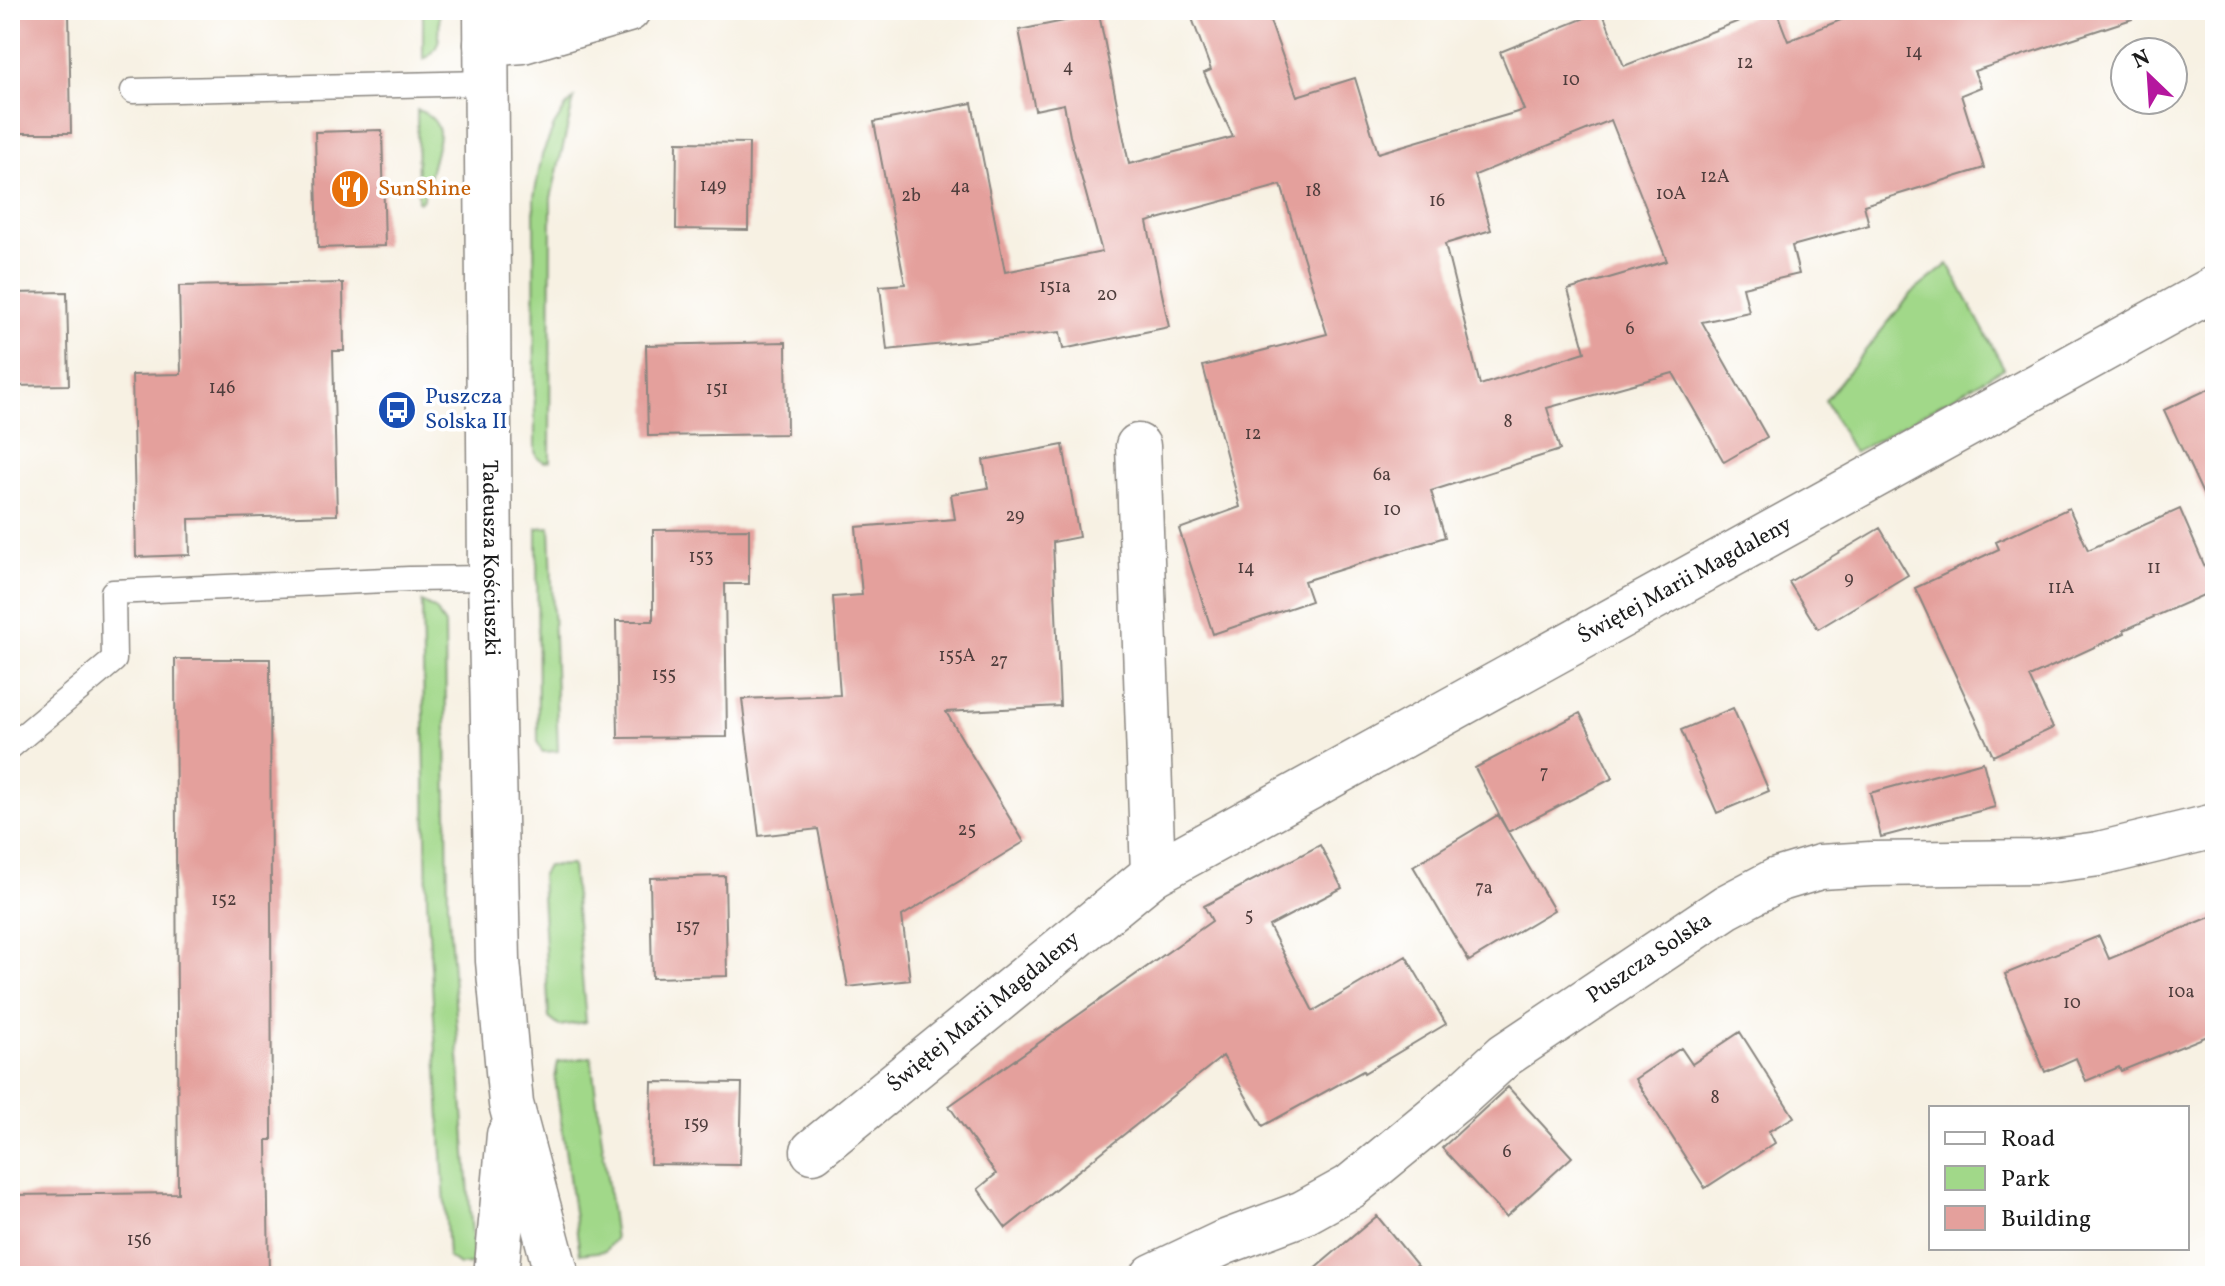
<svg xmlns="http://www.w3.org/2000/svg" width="2225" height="1286" font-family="Vollkorn,serif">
<rect width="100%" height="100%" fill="#fff"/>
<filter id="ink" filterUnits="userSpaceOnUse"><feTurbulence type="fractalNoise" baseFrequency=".0125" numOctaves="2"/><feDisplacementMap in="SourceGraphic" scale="16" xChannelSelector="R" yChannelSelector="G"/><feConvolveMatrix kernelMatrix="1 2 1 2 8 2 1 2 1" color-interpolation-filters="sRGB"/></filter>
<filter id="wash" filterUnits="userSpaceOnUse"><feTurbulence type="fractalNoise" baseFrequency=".006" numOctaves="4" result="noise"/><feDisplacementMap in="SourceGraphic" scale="32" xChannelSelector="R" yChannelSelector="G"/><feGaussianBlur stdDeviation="1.8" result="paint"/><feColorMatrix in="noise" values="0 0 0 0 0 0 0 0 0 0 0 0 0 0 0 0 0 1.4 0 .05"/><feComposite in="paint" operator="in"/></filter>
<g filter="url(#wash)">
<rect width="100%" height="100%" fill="#f7f1e3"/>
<path fill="#a1d889" stroke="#5e7a52" stroke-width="2" d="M 423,10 L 439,10 C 439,31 444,48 423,60 Z
M 574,99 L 551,198 L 550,461 L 545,462 L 537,457 L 535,451 L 534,197 L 542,155 L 554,126 L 566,107 Z
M 417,110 C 427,113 437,120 439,132 C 440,143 426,187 422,201 L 418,202 Z
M 1948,264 L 2004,368 L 1854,453 L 1825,400 L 1912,293 Z
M 550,527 L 558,751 L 542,752 L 538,743 L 537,528 Z
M 422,602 L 436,610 L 445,625 L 448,903 L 474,1264 L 459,1265 L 448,1257 L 427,899 Z
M 572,865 L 586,1022 L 559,1026 L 549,1018 L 541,876 L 547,866 Z
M 591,1057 L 615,1239 L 605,1251 L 580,1254 L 555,1079 L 558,1062 Z"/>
<g id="blocks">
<path fill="#e4a09c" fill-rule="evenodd" d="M 10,10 L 69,10 L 71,133 L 10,133 Z
M 1189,10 L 1266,10 L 1297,96 L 1355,78 L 1378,153 L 1524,110 L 1500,52 L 1602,11 L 1624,66 L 1767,10 L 1776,10 L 1788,41 L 1866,10 L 2130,10 L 2132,19 L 1974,71 L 1981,87 L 1961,95 L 1984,168 L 1864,205 L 1869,225 L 1792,246 L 1799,274 L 1743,287 L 1749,312 L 1702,322 L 1767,437 L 1724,462 L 1673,373 L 1547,408 L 1560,450 L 1431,491 L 1445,537 L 1304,581 L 1311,601 L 1213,634 L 1179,529 L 1240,507 L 1203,366 L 1327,334 L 1281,185 L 1147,222 L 1169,327 L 1063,349 L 1060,332 L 887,350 L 880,286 L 905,284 L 874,122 L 972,103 L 1005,272 L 1102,252 L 1070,136 L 1064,104 L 1035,110 L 1019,30 L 1099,14 L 1129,164 L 1233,137 L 1204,73 L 1211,70 ZM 1611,120 L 1667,261 L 1568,290 L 1585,352 L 1480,385 L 1445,244 L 1491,230 L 1475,175 Z
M 382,130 L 385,246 L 318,248 L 315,132 Z
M 677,142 L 749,143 L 748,230 L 676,229 Z
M 343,283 L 344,351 L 333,351 L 337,515 L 189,519 L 190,555 L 136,557 L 132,375 L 181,374 L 179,286 Z
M 67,292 L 69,385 L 10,386 L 10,293 Z
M 786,342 L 787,434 L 648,436 L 646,345 Z
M 2215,386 L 2215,520 L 2164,410 Z
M 1063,445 L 1079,537 L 1053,542 L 1060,706 L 946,712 L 1024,842 L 902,916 L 910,980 L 848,987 L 818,829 L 759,836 L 742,699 L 840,695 L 833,597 L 862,595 L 856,527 L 955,519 L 951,494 L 988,488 L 983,460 Z
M 2069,508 L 2088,550 L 2180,509 L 2215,590 L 2124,630 L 2125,633 L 2029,677 L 2053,728 L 1993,756 L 1915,588 L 1999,549 L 1996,542 Z
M 1880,528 L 1908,575 L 1818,629 L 1789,582 Z
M 749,529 L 749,584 L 725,584 L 727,737 L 618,738 L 616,621 L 653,621 L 653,530 Z
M 175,659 L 270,659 L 272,1140 L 267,1140 L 269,1276 L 10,1276 L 10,1195 L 178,1193 Z
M 1733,708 L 1769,791 L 1717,813 L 1681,730 Z
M 1580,713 L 1613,778 L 1508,832 L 1475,768 Z
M 1983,762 L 1995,807 L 1881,837 L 1870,793 Z
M 1498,815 L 1554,910 L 1469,961 L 1413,866 Z
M 1320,845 L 1342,888 L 1269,926 L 1313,1011 L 1406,956 L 1446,1024 L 1364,1073 L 1363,1071 L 1263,1126 L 1223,1056 L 1006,1228 L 978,1189 L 996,1174 L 949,1106 L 1212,921 L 1204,906 Z
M 725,876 L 727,976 L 652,978 L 650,878 Z
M 2215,915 L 2215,1033 L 2121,1071 L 2119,1067 L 2086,1081 L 2076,1058 L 2045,1072 L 2005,974 L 2099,936 L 2109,959 Z
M 1740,1032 L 1794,1117 L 1769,1131 L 1775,1143 L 1705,1188 L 1635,1079 L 1681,1048 L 1692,1064 Z
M 652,1082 L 742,1083 L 740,1165 L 650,1164 Z
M 1508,1087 L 1572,1157 L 1506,1217 L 1442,1148 Z
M 1377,1216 L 1426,1276 L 1306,1276 Z"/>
</g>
</g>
<g filter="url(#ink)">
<use href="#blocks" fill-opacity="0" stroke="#8a8680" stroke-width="2"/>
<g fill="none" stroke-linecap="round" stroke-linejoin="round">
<defs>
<path id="lane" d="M 133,91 L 486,83
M 10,747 L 114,660 L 113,592 L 409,579 L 490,578"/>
<g id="street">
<path d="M 1138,446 L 1153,874"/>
<path id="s1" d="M 813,1151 L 1153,874 L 2215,288"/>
<path id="s2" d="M 1153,1276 L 1223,1243 L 1303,1213 L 1350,1187 L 1457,1099 L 1505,1055 L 1726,907 L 1777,880 L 1820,867 L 1871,864 L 2038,862 L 2099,854 L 2215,826"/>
</g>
<g id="secondary">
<path id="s3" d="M 486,10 L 490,578 L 498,961 L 511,1104 L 557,1276"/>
<path d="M 486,44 L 523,41 L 628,10"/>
<path d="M 496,1276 L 509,1135"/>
</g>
</defs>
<use href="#lane" stroke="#8a8680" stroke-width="27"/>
<use href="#street" stroke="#8a8680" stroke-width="47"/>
<use href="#secondary" stroke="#8a8680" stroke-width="47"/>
<use href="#lane" stroke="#fff" stroke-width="24"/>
<use href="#street" stroke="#fff" stroke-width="44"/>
<use href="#secondary" stroke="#fff" stroke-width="44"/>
</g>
</g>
<defs>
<symbol id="restaurant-disc" viewBox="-11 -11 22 22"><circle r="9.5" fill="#e8710a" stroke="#fff"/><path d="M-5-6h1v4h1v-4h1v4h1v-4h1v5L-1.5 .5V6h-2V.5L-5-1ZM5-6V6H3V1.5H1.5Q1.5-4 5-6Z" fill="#fff"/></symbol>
<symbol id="bus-disc" viewBox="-11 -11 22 22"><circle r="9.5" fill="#1a4fb4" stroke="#fff"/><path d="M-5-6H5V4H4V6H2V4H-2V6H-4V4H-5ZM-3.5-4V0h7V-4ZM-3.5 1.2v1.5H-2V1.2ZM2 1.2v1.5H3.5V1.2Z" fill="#fff"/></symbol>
</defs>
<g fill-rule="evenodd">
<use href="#restaurant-disc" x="328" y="167" width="44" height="44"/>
<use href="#bus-disc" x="375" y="388" width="44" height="44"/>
</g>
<g text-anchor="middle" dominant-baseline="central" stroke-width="7" stroke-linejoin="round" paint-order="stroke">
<g font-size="18" fill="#4e3d3c">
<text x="1914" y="52">14</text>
<text x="1745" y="63">12</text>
<text x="1068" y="67">4</text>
<text x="1571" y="80">10</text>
<text x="1715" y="177">12A</text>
<text x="713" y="186">149</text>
<text x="960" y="187">4a</text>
<text x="1313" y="191">18</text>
<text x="1671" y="194">10A</text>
<text x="911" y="196">2b</text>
<text x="1437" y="201">16</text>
<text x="1055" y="287">151a</text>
<text x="1107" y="295">20</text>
<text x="1630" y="329">6</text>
<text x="222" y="388">146</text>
<text x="717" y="389">151</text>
<text x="1508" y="422">8</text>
<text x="1253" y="434">12</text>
<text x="1382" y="475">6a</text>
<text x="1392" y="510">10</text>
<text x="1015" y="516">29</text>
<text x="701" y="557">153</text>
<text x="1246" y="568">14</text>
<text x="2154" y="568">11</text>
<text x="1849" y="579">9</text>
<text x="2061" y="588">11A</text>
<text x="957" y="656">155A</text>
<text x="999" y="661">27</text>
<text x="664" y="675">155</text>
<text x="1544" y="773">7</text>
<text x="967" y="830">25</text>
<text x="1484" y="888">7a</text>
<text x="224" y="900">152</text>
<text x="1249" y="916">5</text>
<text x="688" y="927">157</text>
<text x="2181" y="992">10a</text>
<text x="2072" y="1003">10</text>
<text x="1715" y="1098">8</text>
<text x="696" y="1124">159</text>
<text x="1507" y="1152">6</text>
<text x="139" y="1240">156</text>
</g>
<g font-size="22" fill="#c56008" stroke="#fff" text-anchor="start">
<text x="378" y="189">SunShine</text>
</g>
<g font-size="22" fill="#164399" stroke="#fff" text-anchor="start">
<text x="425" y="397">Puszcza<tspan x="425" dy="25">Solska II</tspan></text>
</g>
<g font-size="22" fill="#1c1c1c" stroke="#fff">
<text stroke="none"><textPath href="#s3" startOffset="548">Tadeusza Kościuszki</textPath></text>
<text stroke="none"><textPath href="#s1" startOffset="1046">Świętej Marii Magdaleny</textPath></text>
<text stroke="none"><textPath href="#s2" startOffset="594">Puszcza Solska</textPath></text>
<text stroke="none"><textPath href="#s1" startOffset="220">Świętej Marii Magdaleny</textPath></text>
</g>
</g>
<rect width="2225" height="1286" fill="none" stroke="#fff" stroke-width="40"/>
<rect x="1929" y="1106" width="260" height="144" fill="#ffffff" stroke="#a4a4a4" stroke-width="2"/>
<rect x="1945" y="1132" width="40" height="12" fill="#ffffff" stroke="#a4a4a4" stroke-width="2"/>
<text x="2001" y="1146" font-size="24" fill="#1c1c1c">Road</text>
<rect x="1945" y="1166" width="40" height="24" fill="#a1d889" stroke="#a4a4a4" stroke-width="2"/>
<text x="2001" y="1186" font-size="24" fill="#1c1c1c">Park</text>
<rect x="1945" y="1206" width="40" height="24" fill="#e4a09c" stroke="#a4a4a4" stroke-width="2"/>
<text x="2001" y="1226" font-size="24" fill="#1c1c1c">Building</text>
<g transform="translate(2149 76) rotate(335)"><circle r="38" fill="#ffffff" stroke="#a4a4a4" stroke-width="2"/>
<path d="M0-6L14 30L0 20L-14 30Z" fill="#b5179e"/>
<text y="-12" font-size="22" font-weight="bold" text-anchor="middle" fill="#1c1c1c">N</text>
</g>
</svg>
